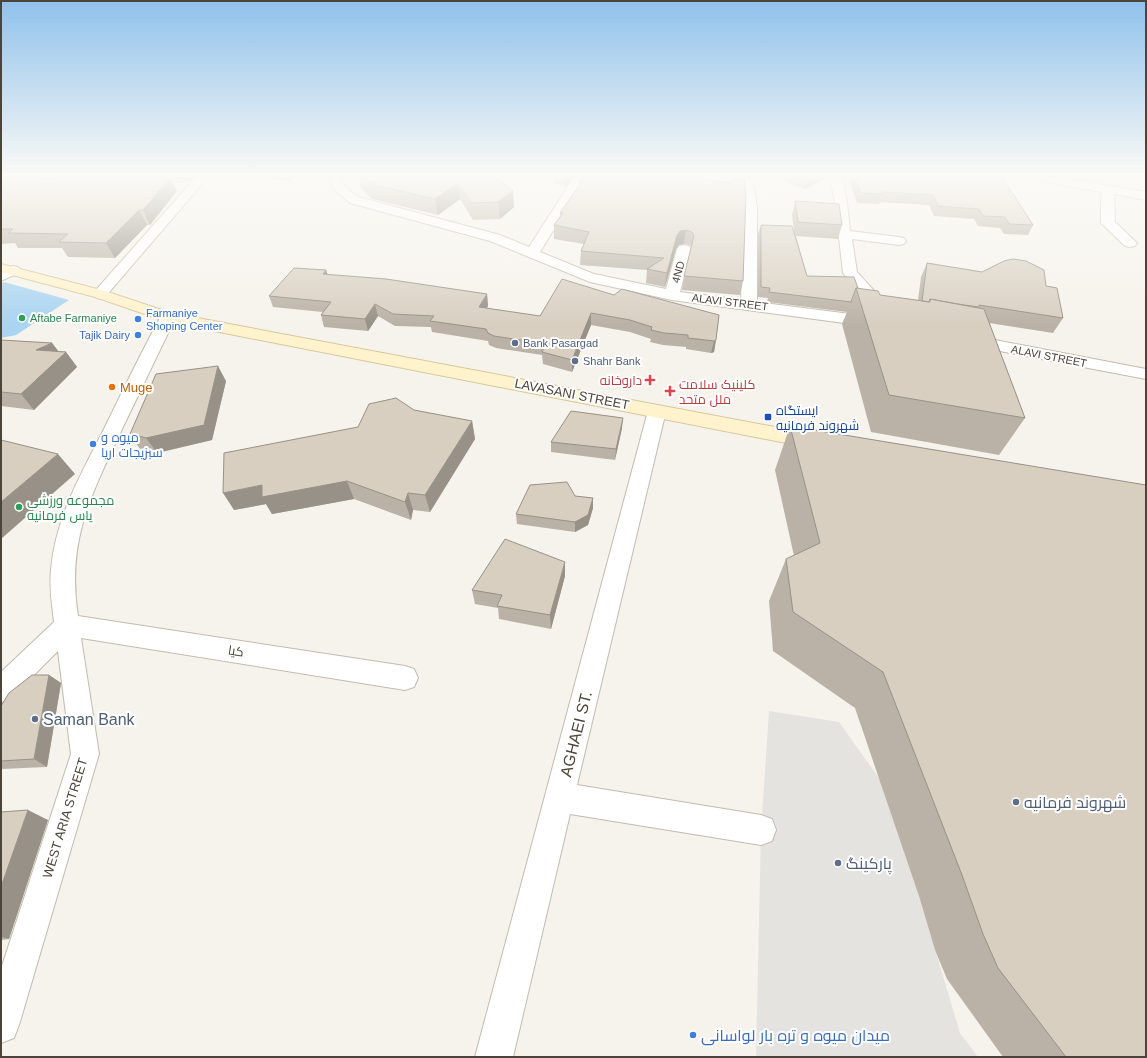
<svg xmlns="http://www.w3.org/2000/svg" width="1147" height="1058" font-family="Arial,Cairo,sans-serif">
<rect width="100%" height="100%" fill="#f6f3ec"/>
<path fill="#e5e3e0" d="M 769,711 L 839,722 L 913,826 L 919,896 L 960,1033 L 978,1057 L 756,1057 L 761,830 Z"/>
<path fill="#a9d4f2" d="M 4,282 L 69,300 L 16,335 L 1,338 L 1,284 Z"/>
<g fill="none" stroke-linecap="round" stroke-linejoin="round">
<defs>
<path id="street" d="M 196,177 L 208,177 L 105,297 L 100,299 L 95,297 L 92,294 L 95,291 Z
M 328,177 L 340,177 L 346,188 L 358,197 L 500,235 L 529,247 L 574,177 L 586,177 L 540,252 L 594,274 L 666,289 L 677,249 L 679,246 L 684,245 L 689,246 L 691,249 L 680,292 L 741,300 L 745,207 L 740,177 L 752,177 L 757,207 L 757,302 L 874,317 L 880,319 L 882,322 L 880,325 L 874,327 L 672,300 L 590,282 L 490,241 L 350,203 L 335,190 Z
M 830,177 L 842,177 L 847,202 L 850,231 L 899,237 L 904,238 L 906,241 L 904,244 L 899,245 L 852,239 L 857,272 L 890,308 L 892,311 L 890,314 L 884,316 L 878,314 L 843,273 L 835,202 Z
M 1033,177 L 1057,177 L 1146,192 L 1146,200 L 1114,194 L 1115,222 L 1137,243 L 1135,246 L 1130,247 L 1125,246 L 1101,223 L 1101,200 L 1102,192 L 1039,181 L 1035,180 Z
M 13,266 L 18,267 L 20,270 L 18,273 L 1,281 L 1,271 Z
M 168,312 L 174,314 L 176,317 C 158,353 141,390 123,427 C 92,494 66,539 78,616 L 405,666 L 414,669 L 418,678 L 414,687 L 405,690 L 81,638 L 99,754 L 19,1025 L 14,1038 L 1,1043 L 1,969 L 71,754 L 58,651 L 10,699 L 1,702 L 1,672 L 54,622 C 52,604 49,588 51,570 C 55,519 81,474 104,429 C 120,396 136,363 153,331 L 162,314 Z
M 969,335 L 1146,369 L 1146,379 L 963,344 L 961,340 L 963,336 Z
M 657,405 L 664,407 L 666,411 L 577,785 L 761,815 L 772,819 L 776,830 L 772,841 L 761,845 L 570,814 L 513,1057 L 475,1057 L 648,411 L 650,407 Z"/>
<path id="secondary" d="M 1,264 L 105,291 L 171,313 L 817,435 L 824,437 L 827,442 L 824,447 L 817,449 L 168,322 L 95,297 L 1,272 Z"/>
</defs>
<use href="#street" stroke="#c2bbae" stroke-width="2"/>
<use href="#secondary" stroke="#d6c79b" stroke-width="2"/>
<use href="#street" fill="#fff" fill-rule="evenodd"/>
<use href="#secondary" fill="#fff3cd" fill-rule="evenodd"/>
</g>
<path fill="#bab2a6" d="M 1,177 L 56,177 L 54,179 L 105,179 L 108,177 L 195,177 L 189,181 L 172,181 L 177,191 L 150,225 L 147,225 L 115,258 L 68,257 L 62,248 L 18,248 L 15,243 L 1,244 Z
M 271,177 L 294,177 L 289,181 L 275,180 Z
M 359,177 L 495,177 L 514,207 L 500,219 L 473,220 L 460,199 L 438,215 L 372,199 L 361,188 Z
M 554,177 L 573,177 L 566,187 L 554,183 Z
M 774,177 L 828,177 L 805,189 Z
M 848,177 L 1002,177 L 1033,225 L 1028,235 L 1004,234 L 1000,228 L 978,226 L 974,219 L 934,216 L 929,205 L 880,202 L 879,204 L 857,203 Z
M 579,178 L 731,183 L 732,179 L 743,281 L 740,295 L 682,290 L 684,276 L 691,247 L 690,245 L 684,244 L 679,245 L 676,249 L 665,287 L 646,283 L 647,270 L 580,265 L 581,251 L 584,244 L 554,239 L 554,225 L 560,217 L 560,213 L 579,186 Z
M 795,201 L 842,225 L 838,239 L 796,236 L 807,276 L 858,288 L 880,295 L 918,300 L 921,277 L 927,263 L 1046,286 L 1063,318 L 1053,333 L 989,323 L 1025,418 L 999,455 L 871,432 L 842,324 L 847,312 L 767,302 L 768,298 L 758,297 L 758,234 L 761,225 L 794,230 L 792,215 Z
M 326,270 L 328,275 L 487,294 L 488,306 L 487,308 L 540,316 L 614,295 L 719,315 L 714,352 L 711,353 L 686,349 L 686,347 L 663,345 L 650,342 L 651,339 L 630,332 L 591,325 L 572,372 L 543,364 L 542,355 L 496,348 L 489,345 L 488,341 L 432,332 L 431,327 L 395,326 L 378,316 L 368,331 L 324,327 L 321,315 L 323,312 L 273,307 L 269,296 Z
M 1,340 L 52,343 L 58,351 L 66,352 L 77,367 L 34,410 L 1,406 Z
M 226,381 L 212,440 L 157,453 L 140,449 L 130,434 Z
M 414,410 L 472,421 L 475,439 L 430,512 L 413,510 L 411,520 L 354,499 L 272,514 L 266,504 L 234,510 L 358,427 Z
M 790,426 L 1146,1057 L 1003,1057 L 947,979 L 935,950 L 919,896 L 855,708 L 773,651 L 769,601 L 786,559 L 794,556 L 775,470 Z
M 622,428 L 615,460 L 551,452 L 551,442 Z
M 575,496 L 593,498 L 593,508 L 588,525 L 575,532 L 517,524 L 516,514 Z
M 565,562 L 565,576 L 551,629 L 499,619 L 498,608 L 475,604 L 472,590 Z
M 49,675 L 61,683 L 47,767 L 1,769 L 1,706 Z
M 1,812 L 48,820 L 9,939 L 1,940 Z"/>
<path fill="#979187" d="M 32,177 L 56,177 L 45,185 Z
M 187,177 L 195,177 L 189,181 Z
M 288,177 L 294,177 L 289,181 Z
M 566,177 L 573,177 L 566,187 Z
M 808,177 L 828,177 L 805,189 Z
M 170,178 L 177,191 L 150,225 L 143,210 Z
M 458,183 L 460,199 L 438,215 L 435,199 Z
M 513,191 L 514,207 L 500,219 L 498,202 Z
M 139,210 L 147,225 L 115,258 L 106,243 Z
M 686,230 L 684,244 L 679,245 L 676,249 L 665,287 L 667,273 L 677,235 L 680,231 Z
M 326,270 L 330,282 L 323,274 Z
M 487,294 L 488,306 L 480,318 L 479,307 Z
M 375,304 L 378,316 L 368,331 L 365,319 Z
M 591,313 L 591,325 L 572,372 L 572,360 Z
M 716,340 L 714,352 L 711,353 L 714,341 Z
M 52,343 L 62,356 L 66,352 L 77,367 L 34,410 L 21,394 L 36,350 Z
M 218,366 L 226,381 L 212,440 L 157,453 L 146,438 Z
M 623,418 L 622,428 L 615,460 L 616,449 Z
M 472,421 L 475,439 L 430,512 L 425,495 Z
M 58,454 L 75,474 L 1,539 L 1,502 Z
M 347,481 L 354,499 L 272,514 L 266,504 L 234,510 L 223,493 L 262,485 Z
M 408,493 L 413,510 L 411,520 L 405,502 Z
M 593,498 L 593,508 L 588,525 L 575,532 L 575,522 Z
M 565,562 L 565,576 L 551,629 L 550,615 Z
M 49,675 L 61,683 L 47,767 L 34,759 Z
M 28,810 L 48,820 L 9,939 L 1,937 L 1,887 Z"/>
<path fill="#d8cfc1" stroke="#979187" d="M 1,177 L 38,177 L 35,179 L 105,179 L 108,177 L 170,178 L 143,210 L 139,210 L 106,243 L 59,242 L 68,234 L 8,233 L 13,229 L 1,229 Z
M 362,177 L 495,177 L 513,191 L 498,202 L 471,203 L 458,183 L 435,199 L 368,183 Z
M 580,177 L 688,177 L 731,183 L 732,179 L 744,179 L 746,194 L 743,281 L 684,276 L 694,236 L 692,232 L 686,230 L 680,231 L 677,235 L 667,273 L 647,269 L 664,258 L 581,251 L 589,232 L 554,225 L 563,213 L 560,213 L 583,180 L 579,178 Z
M 855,177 L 1002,177 L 1033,225 L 1009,224 L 1005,217 L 983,216 L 979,209 L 938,206 L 933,195 L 882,192 L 883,194 L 860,193 Z
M 795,201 L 839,204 L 842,225 L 798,222 Z
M 761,225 L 792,226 L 807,276 L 854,277 L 858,288 L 856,288 L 851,302 L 769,292 L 770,288 L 761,287 Z
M 1013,259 L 1026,261 L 1044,270 L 1046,286 L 1057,288 L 1063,318 L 979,305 L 979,307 L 964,305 L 930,299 L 929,302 L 922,301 L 927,263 L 982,272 L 1004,261 Z
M 294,268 L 326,270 L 323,274 L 386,279 L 487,294 L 479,307 L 540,316 L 562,279 L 614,295 L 622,289 L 719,315 L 716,340 L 714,341 L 688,338 L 688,335 L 664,333 L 651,330 L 652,327 L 630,320 L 591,313 L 572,360 L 542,352 L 546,344 L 494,336 L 488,333 L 486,329 L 430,321 L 434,316 L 393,314 L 375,304 L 365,319 L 321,315 L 331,302 L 269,296 Z
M 856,288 L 878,291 L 880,295 L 930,302 L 930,299 L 984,309 L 1025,418 L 889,395 Z
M 1,340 L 52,343 L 36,350 L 66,352 L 21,394 L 1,392 Z
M 218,366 L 204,425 L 146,438 L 130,434 L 156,374 Z
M 396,398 L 414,410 L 472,421 L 425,495 L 408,493 L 405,502 L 347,481 L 262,497 L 262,485 L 223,493 L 224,453 L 358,427 L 369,404 Z
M 571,411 L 623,418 L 616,449 L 551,442 Z
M 790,426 L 1146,485 L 1146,1057 L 1066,1057 L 998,968 L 983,934 L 962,875 L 883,672 L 793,612 L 786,559 L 820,543 Z
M 1,440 L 58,454 L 1,502 Z
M 567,482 L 575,496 L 593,498 L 588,515 L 575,522 L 516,514 L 530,485 Z
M 505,539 L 565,562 L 550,615 L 497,606 L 502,595 L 472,590 Z
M 32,675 L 49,675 L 34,759 L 1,761 L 1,706 L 9,693 Z
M 28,810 L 1,887 L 1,812 Z"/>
<linearGradient id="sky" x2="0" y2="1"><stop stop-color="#8fc1ec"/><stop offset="0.54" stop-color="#fbfaf6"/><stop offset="1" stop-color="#fbfaf6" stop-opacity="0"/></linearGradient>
<rect width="1147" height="325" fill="url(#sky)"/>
<g fill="#2e9e5b" stroke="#fff" stroke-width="1.5">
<circle cx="22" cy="318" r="4"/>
<circle cx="19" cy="507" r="4"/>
</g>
<g fill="#3f7fe0" stroke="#fff" stroke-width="1.5">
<circle cx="138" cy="319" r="4"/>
<circle cx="138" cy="335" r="4"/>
<circle cx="93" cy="444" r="4"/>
<circle cx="693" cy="1035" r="4"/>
</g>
<g fill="#5c6f8a" stroke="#fff" stroke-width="1.5">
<circle cx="515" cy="343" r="4"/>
<circle cx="575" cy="361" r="4"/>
<circle cx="35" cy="719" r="4"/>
<circle cx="1016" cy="802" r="4"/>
<circle cx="838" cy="863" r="4"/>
</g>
<g fill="#e0444e" stroke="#fff" stroke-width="1.5">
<path d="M648 374h4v4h4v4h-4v4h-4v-4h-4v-4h4z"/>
<path d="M668 385h4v4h4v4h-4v4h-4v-4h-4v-4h4z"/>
</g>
<circle fill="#e8710a" stroke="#fff" stroke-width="1.5" cx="112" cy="387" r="4"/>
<rect fill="#1a4fb4" stroke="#fff" stroke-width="1.5" x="764" y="413" width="8" height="8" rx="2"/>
<g text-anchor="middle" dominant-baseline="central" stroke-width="4" stroke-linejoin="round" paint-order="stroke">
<g font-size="11" fill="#4b4439" stroke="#fff">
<text transform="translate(678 272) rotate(-75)">4ND</text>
<text transform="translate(730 302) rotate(7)">ALAVI STREET</text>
<text transform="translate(1049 356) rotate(11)">ALAVI STREET</text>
</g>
<g font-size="11" fill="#366cbe" stroke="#fff" text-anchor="start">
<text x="146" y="313">Farmaniye<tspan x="146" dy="13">Shoping Center</tspan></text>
<text x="130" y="335" text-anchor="end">Tajik Dairy</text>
</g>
<g font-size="11" fill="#27864d" stroke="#fff" text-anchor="start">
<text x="30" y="318">Aftabe Farmaniye</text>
</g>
<g font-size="11" fill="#4e5e75" stroke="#fff" text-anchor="start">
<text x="523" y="343">Bank Pasargad</text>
<text x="583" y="361">Shahr Bank</text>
</g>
<g font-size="13" fill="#be3a42" stroke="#fff" text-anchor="end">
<text x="642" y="380">داروخانه</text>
<text x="679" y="384" text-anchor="start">کلینیک سلامت<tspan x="679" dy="15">ملل متحد</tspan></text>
</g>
<g font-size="13" fill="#c56008" stroke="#fff" text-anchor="start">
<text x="120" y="387">Muge</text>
</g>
<g font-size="13" fill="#4b4439" stroke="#fff">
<text transform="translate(572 394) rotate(11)">LAVASANI STREET</text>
<text transform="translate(236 651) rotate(9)">کیا</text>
<text transform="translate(65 818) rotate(-73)">WEST ARIA STREET</text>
</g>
<g font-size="13" fill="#164399" stroke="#fff" text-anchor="start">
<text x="776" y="410">ایستگاه<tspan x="776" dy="15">شهروند فرمانیه</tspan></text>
</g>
<g font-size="13" fill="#366cbe" stroke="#fff" text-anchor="start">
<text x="101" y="437">میوه و<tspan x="101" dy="15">سبزیجات اریا</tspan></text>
</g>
<g font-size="13" fill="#27864d" stroke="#fff" text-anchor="start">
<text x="27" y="500">مجموعه ورزشی<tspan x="27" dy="15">یاس فرمانیه</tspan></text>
</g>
<g font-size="16" fill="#4e5e75" stroke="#fff" text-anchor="start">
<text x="43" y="719">Saman Bank</text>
<text x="1024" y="802">شهروند فرمانیه</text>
<text x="846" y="863">پارکینگ</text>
</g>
<g font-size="16" fill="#4b4439" stroke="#fff">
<text transform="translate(576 734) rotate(-76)">AGHAEI ST.</text>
</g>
<g font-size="16" fill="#366cbe" stroke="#fff" text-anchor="start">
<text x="701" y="1035">میدان میوه و تره بار لواسانی</text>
</g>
</g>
<rect width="1147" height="1058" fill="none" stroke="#4b4439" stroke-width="4"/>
</svg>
